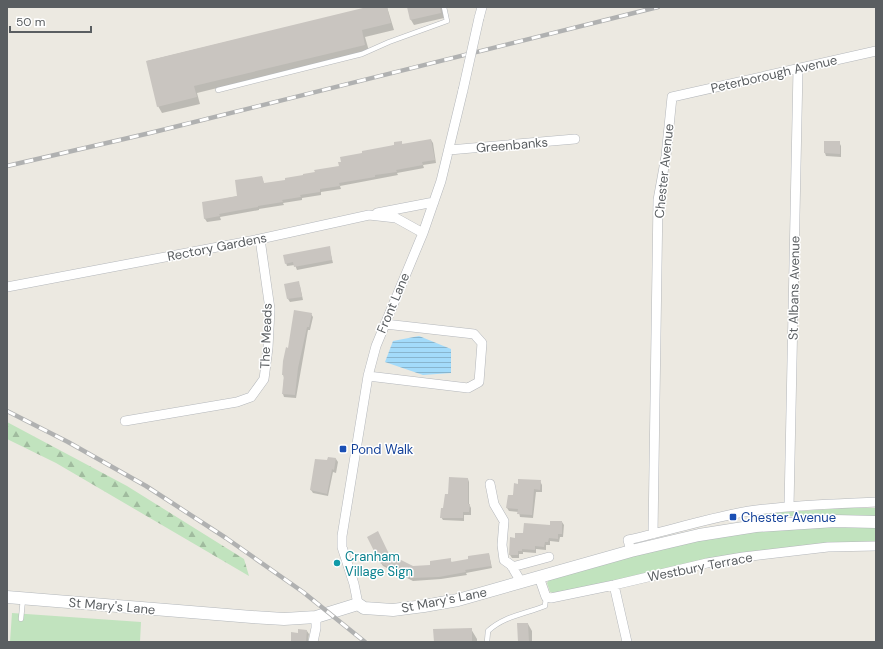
<svg xmlns="http://www.w3.org/2000/svg" width="883" height="649" font-family="'DM Sans',sans-serif">
<defs>
<pattern id="forest-firs" width="22" height="20" patternUnits="userSpaceOnUse"><rect width="22" height="20" fill="#c1e3be"/><path d="M5 1l3.5 6h-7zM16 11l3.5 6h-7z" fill="#a0bb9e"/></pattern>
<pattern id="water-rules" width="6" height="5" patternUnits="userSpaceOnUse"><rect width="6" height="5" fill="#a3dbfa"/><path d="M0 2.5h6" fill="none" stroke="#88b5ce"/></pattern>
</defs>
<rect width="100%" height="100%" fill="#ece9e1"/>
<path fill="#c1e3be" d="M 846,508 L 876,508 L 876,516 L 789,516 L 750,519 L 750,516 L 769,513 Z
M 838,526 L 876,527 L 876,542 L 825,544 L 558,594 L 550,592 L 547,583 L 551,576 L 686,543 L 766,530 Z
M 12,613 L 141,622 L 140,642 L 10,642 Z"/>
<path fill="url(#forest-firs)" d="M 7,422 L 127,486 L 244,559 L 249,576 L 56,463 L 7,439 Z"/>
<path fill="url(#water-rules)" d="M 419,336 L 451,349 L 451,373 L 423,375 L 385,362 L 393,341 Z"/>
<path fill="#0003" d="M 371,7 L 387,7 L 394,30 L 365,37 L 369,51 L 197,93 L 200,104 L 162,113 L 158,106 L 147,61 Z
M 408,7 L 442,7 L 444,18 L 414,25 L 411,20 Z
M 431,140 L 433,143 L 436,163 L 423,165 L 424,168 L 397,173 L 398,175 L 340,186 L 341,189 L 321,192 L 321,195 L 302,198 L 302,200 L 283,203 L 284,205 L 259,209 L 259,210 L 220,217 L 221,220 L 207,222 L 205,219 L 203,203 L 238,196 L 262,177 L 264,184 L 286,181 L 340,167 L 363,154 L 395,145 L 401,142 L 403,145 Z
M 839,142 L 841,146 L 841,157 L 826,156 L 825,153 Z
M 329,247 L 333,263 L 297,270 L 295,265 L 287,266 L 286,263 Z
M 298,283 L 300,286 L 303,300 L 290,302 L 288,299 Z
M 311,314 L 313,317 L 310,330 L 308,330 L 296,398 L 284,397 L 283,394 L 284,378 L 283,374 L 289,349 Z
M 336,459 L 338,462 L 336,473 L 333,472 L 328,496 L 313,493 L 311,490 L 328,461 Z
M 468,479 L 469,482 L 469,504 L 471,508 L 471,515 L 464,515 L 464,521 L 443,520 L 441,517 L 449,495 Z
M 540,481 L 542,485 L 542,492 L 536,492 L 533,518 L 520,517 L 519,512 L 509,511 L 507,508 L 518,485 Z
M 562,522 L 564,525 L 563,537 L 560,537 L 559,542 L 550,541 L 550,545 L 546,545 L 546,550 L 536,549 L 536,553 L 523,552 L 523,554 L 519,554 L 519,558 L 512,558 L 510,555 L 516,539 L 524,534 Z
M 489,554 L 492,568 L 466,573 L 467,575 L 441,579 L 413,581 L 383,566 L 381,563 L 389,555 L 413,567 L 431,566 L 450,559 L 452,563 L 470,560 Z
M 528,624 L 532,631 L 532,642 L 519,642 Z
M 471,629 L 477,639 L 477,642 L 435,641 Z
M 307,631 L 309,634 L 308,642 L 292,642 L 299,634 Z"/>
<path fill="#c9c5c0" d="M 367,7 L 387,7 L 391,23 L 362,30 L 365,45 L 194,86 L 197,97 L 157,107 L 146,61 Z
M 407,7 L 440,7 L 441,13 L 410,20 Z
M 431,139 L 435,160 L 422,162 L 423,165 L 396,170 L 397,172 L 375,175 L 375,177 L 339,183 L 340,186 L 320,189 L 320,192 L 300,195 L 301,197 L 282,200 L 283,202 L 258,206 L 258,207 L 219,214 L 220,216 L 204,219 L 202,202 L 237,196 L 235,180 L 262,176 L 264,183 L 285,180 L 285,178 L 303,175 L 303,174 L 315,172 L 314,170 L 339,166 L 338,162 L 341,162 L 340,157 L 362,153 L 362,151 L 394,145 L 394,142 L 402,141 L 402,144 Z
M 824,141 L 840,141 L 840,154 L 824,153 Z
M 330,246 L 332,260 L 294,267 L 293,262 L 285,264 L 283,255 Z
M 299,281 L 302,297 L 287,299 L 284,284 Z
M 294,310 L 312,313 L 309,327 L 307,327 L 298,368 L 295,395 L 282,394 L 284,375 L 282,375 L 283,361 L 286,347 L 288,348 Z
M 328,457 L 336,458 L 334,470 L 332,469 L 327,494 L 310,490 L 315,459 L 327,460 Z
M 449,477 L 468,478 L 468,504 L 470,504 L 469,512 L 463,512 L 463,518 L 440,518 L 441,508 L 443,508 L 445,494 L 448,494 Z
M 518,479 L 541,480 L 540,490 L 534,489 L 532,515 L 517,514 L 518,509 L 506,508 L 508,495 L 513,495 L 514,483 L 518,484 Z
M 550,521 L 562,521 L 562,534 L 558,534 L 558,539 L 549,538 L 548,542 L 545,542 L 544,547 L 535,546 L 535,550 L 522,549 L 522,551 L 518,551 L 518,555 L 509,555 L 510,537 L 515,538 L 515,533 L 523,533 L 524,523 L 550,525 Z
M 378,531 L 389,554 L 413,566 L 430,565 L 430,561 L 451,558 L 451,562 L 468,559 L 468,556 L 489,553 L 491,566 L 465,570 L 466,572 L 439,577 L 411,578 L 380,563 L 367,537 Z
M 517,623 L 528,623 L 529,642 L 518,642 Z
M 472,628 L 472,641 L 434,642 L 433,629 Z
M 298,629 L 307,630 L 306,642 L 291,642 L 291,632 L 298,633 Z"/>
<g fill="none" stroke-linecap="round" stroke-linejoin="round">
<defs>
<path id="service" d="M 218,90 L 362,54 L 389,42 L 447,21 L 444,7
M 21,619 L 23,599
M 487,642 L 488,631 C 504,616 525,614 545,606 L 546,597"/>
<path id="minor" d="M 479,18 L 482,7
M 449,150 L 575,139
M 377,213 L 434,202
M 7,287 L 260,239 L 369,215 L 396,218 L 423,233
M 368,376 L 468,388 L 479,382 L 482,343 L 474,334 L 385,324
M 125,421 L 237,402 L 251,397 L 264,379 L 268,348 L 270,309 L 260,239
M 490,484 L 494,504 L 504,521 L 502,545 L 504,560 L 511,565 L 521,582
M 789,507 L 798,69
M 653,534 L 658,200 L 666,156 L 672,97 L 876,51
M 631,551 L 628,540 C 668,531 708,518 749,511 C 791,505 834,504 876,502
M 512,567 L 549,557
M 539,577 L 546,597 L 551,598 L 614,585 L 707,563 L 743,557 L 828,547 L 876,546
M 614,585 L 627,642
M 358,604 L 354,584 L 342,547 L 342,536 L 368,376 L 376,346 L 423,233 L 441,181 L 463,90
M 313,642 L 316,628 L 316,617"/>
<path id="secondary" d="M 7,597 L 252,617 L 284,619 L 316,617 L 358,604 L 364,608 L 393,610 L 424,606 L 458,600 L 631,551 L 699,535 L 756,526 L 835,521 L 876,522"/>
</defs>
<use href="#service" stroke="#b4b7bb" stroke-width="5.5"/>
<use href="#minor" stroke="#b4b7bb" stroke-width="10"/>
<use href="#secondary" stroke="#b3b7bb" stroke-width="13"/>
<use href="#service" stroke="#fff" stroke-width="4.5"/>
<use href="#minor" stroke="#fff" stroke-width="9"/>
<use href="#secondary" stroke="#fff" stroke-width="12"/>
<defs>
<path id="rail" d="M 7,166 L 150,133 L 658,7
M 7,411 L 68,442 L 146,486 L 226,538 L 303,592 L 365,642"/>
</defs>
<use href="#rail" stroke="#b0b1b1" stroke-width="4.5"/>
<use href="#rail" stroke="#fff" stroke-width="3" stroke-dasharray="9" stroke-linecap="butt"/>
<defs>
<path id="minor-bridge" d="M 463,90 L 479,18"/>
</defs>
<use href="#minor-bridge" stroke="#b4b7bb" stroke-width="10" stroke-linecap="butt"/>
<use href="#minor-bridge" stroke="#fff" stroke-width="9"/>
</g>
<g fill="#1a4fb4" stroke="#fff" stroke-width="1.5">
<rect x="339" y="445" width="8" height="8" rx="2"/>
<rect x="729" y="513" width="8" height="8" rx="2"/>
</g>
<circle fill="#0f9aa8" stroke="#fff" stroke-width="1.5" cx="337" cy="563" r="4"/>
<g text-anchor="middle" dominant-baseline="central" stroke-width="3" stroke-linejoin="round" paint-order="stroke">
<g font-size="13" fill="#5a5e61" stroke="#fff">
<text transform="translate(774 74) rotate(-13)">Peterborough Avenue</text>
<text transform="translate(512 145) rotate(-5)">Greenbanks</text>
<text transform="translate(664 171) rotate(-84)">Chester Avenue</text>
<text transform="translate(217 247) rotate(-11)">Rectory Gardens</text>
<text transform="translate(794 288) rotate(-89)">St Albans Avenue</text>
<text transform="translate(393 303) rotate(-67)">Front Lane</text>
<text transform="translate(266 336) rotate(-88)">The Meads</text>
<text transform="translate(700 567) rotate(-11)">Westbury Terrace</text>
<text transform="translate(444 600) rotate(-11)">St Mary's Lane</text>
<text transform="translate(112 606) rotate(5)">St Mary's Lane</text>
</g>
<g font-size="13" fill="#164399" stroke="#fff" text-anchor="start">
<text x="351" y="449">Pond Walk</text>
<text x="741" y="517">Chester Avenue</text>
</g>
<g font-size="13" fill="#0d838f" stroke="#fff" text-anchor="start">
<text x="345" y="556">Cranham<tspan x="345" dy="15">Village Sign</tspan></text>
</g>
</g>
<rect width="883" height="649" fill="none" stroke="#5a5e61" stroke-width="16"/>
<path d="M10 26v6h81v-6" fill="none" stroke="#5a5e61" stroke-width="2"/>
<text x="16" y="26" font-size="12" fill="#5a5e61" stroke="#ffffff" stroke-width="3" paint-order="stroke">50 m</text>
</svg>
